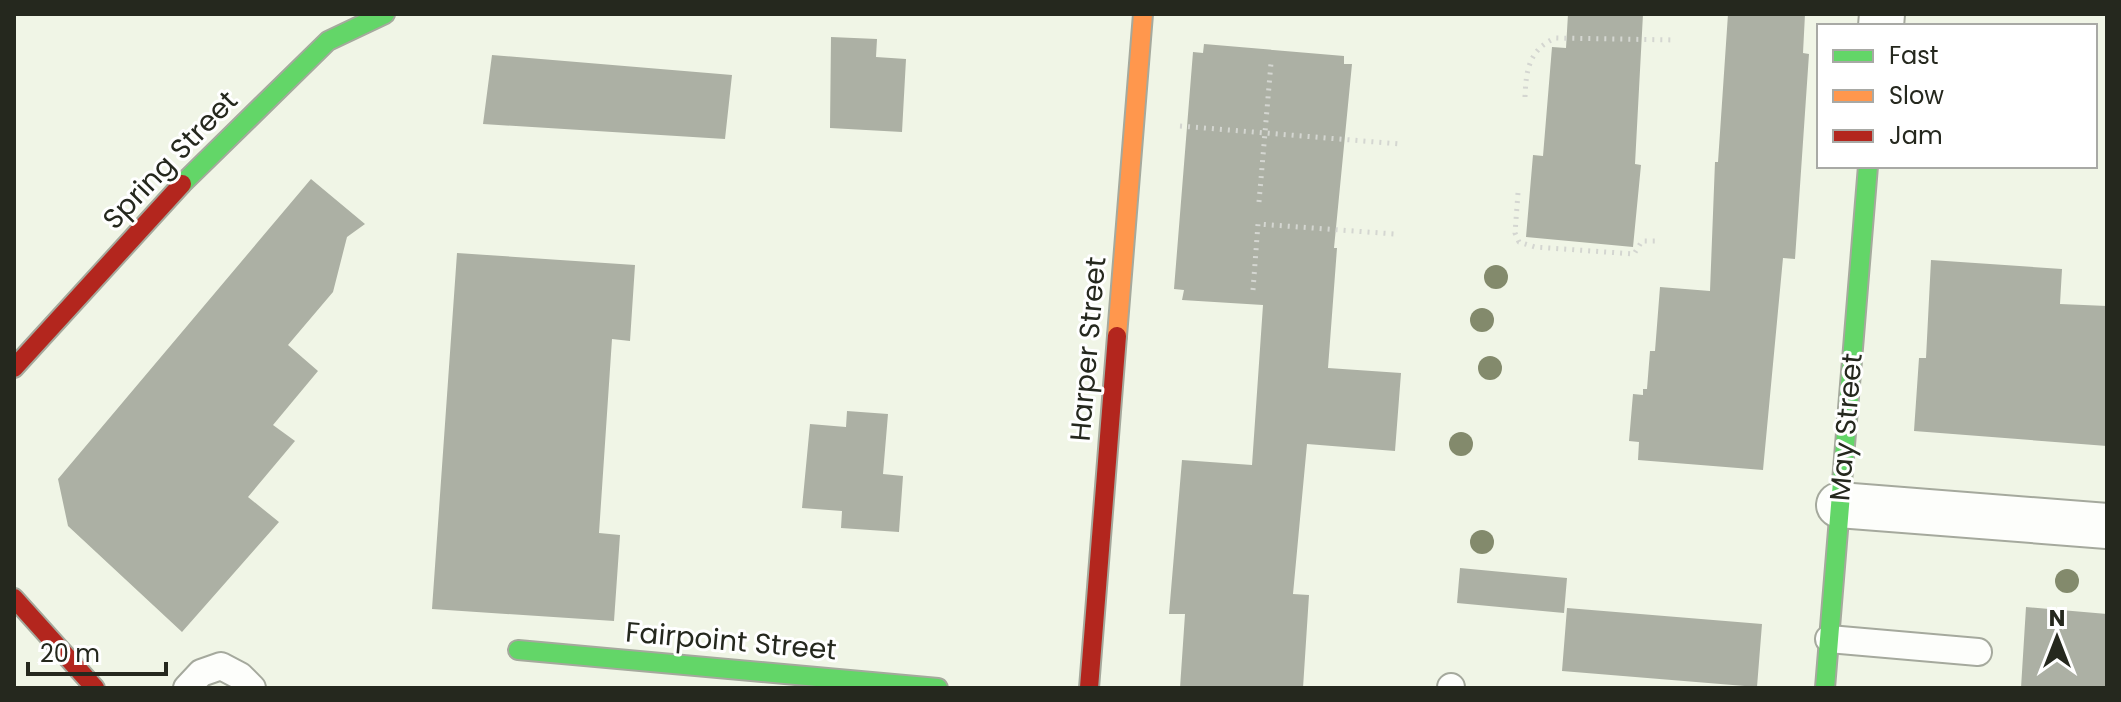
<svg xmlns="http://www.w3.org/2000/svg" width="2121" height="702" font-family="Poppins,sans-serif">
<rect width="100%" height="100%" fill="#f0f5e6"/>
<path fill="#acb0a4" d="M 1568,14 L 1643,14 L 1635,164 L 1641,165 L 1633,247 L 1526,237 L 1533,155 L 1543,156 L 1552,47 L 1566,48 Z
M 1728,14 L 1805,14 L 1803,53 L 1809,54 L 1795,259 L 1783,258 L 1763,470 L 1638,460 L 1639,442 L 1629,441 L 1633,394 L 1643,395 L 1643,389 L 1647,389 L 1650,351 L 1655,351 L 1660,287 L 1710,291 L 1715,162 L 1718,162 Z
M 831,37 L 877,39 L 876,57 L 906,59 L 902,132 L 830,128 Z
M 1204,44 L 1344,56 L 1344,64 L 1352,64 L 1334,248 L 1337,248 L 1328,368 L 1401,373 L 1395,451 L 1307,444 L 1293,594 L 1309,595 L 1303,688 L 1180,688 L 1185,614 L 1169,614 L 1182,460 L 1252,465 L 1263,305 L 1182,300 L 1184,290 L 1174,289 L 1193,52 L 1203,53 Z
M 492,55 L 732,75 L 725,139 L 483,124 Z
M 311,179 L 365,224 L 347,237 L 333,292 L 288,345 L 318,371 L 273,425 L 295,441 L 248,497 L 279,522 L 182,632 L 68,526 L 58,479 Z
M 457,253 L 635,265 L 630,341 L 612,339 L 599,533 L 620,535 L 614,621 L 432,609 Z
M 1931,260 L 2062,269 L 2060,304 L 2107,306 L 2107,446 L 1914,431 L 1919,358 L 1926,358 Z
M 847,411 L 888,414 L 883,474 L 903,476 L 899,532 L 841,528 L 842,511 L 802,508 L 810,424 L 846,427 Z
M 1460,568 L 1567,578 L 1564,613 L 1457,603 Z
M 2026,607 L 2107,614 L 2107,688 L 2021,688 Z
M 1567,608 L 1762,624 L 1757,687 L 1562,671 Z"/>
<g fill="none" stroke-linecap="round" stroke-linejoin="round">
<defs>
<path id="lane" d="M 1829,639 L 1978,652
M 187,688 L 201,673 L 221,666 L 240,676 L 252,688
M 1451,688 L 1451,687"/>
<path id="street" d="M 1881,26 L 1882,14
M 1839,505 L 2107,526"/>
<path id="fast" d="M 182,184 L 328,41 L 385,14
M 518,650 L 938,688
M 1825,688 L 1868,166"/>
<path id="slow" d="M 1117,336 L 1143,14"/>
<path id="jam" d="M 14,368 L 182,184
M 14,598 L 95,688
M 1089,688 L 1117,336"/>
</defs>
<use href="#lane" stroke="#a5a99d" stroke-width="30"/>
<use href="#street" stroke="#a5a99d" stroke-width="48"/>
<use href="#fast" stroke="#a5a99d" stroke-width="22"/>
<use href="#slow" stroke="#a5a99d" stroke-width="22"/>
<use href="#jam" stroke="#a5a99d" stroke-width="22"/>
<path stroke="#d4d6d1" stroke-width="5" stroke-dasharray="2 6" stroke-linecap="butt" d="M 1525,97 C 1526,70 1529,50 1555,38 L 1676,40
M 1180,126 L 1400,144
M 1518,193 L 1515,233 L 1519,242 L 1535,247 L 1634,254 L 1642,241 L 1658,241
M 1259,202 L 1271,63
M 1253,290 L 1258,224 L 1395,234"/>
<use href="#lane" stroke="#fdfefb" stroke-width="26"/>
<use href="#street" stroke="#fdfefb" stroke-width="44"/>
<use href="#fast" stroke="#63d668" stroke-width="18"/>
<use href="#slow" stroke="#ff974d" stroke-width="18"/>
<use href="#jam" stroke="#b3261e" stroke-width="18"/>
</g>
<g fill="#838a6c">
<circle cx="1496" cy="277" r="12"/>
<circle cx="1482" cy="320" r="12"/>
<circle cx="1490" cy="368" r="12"/>
<circle cx="1461" cy="444" r="12"/>
<circle cx="1482" cy="542" r="12"/>
<circle cx="2067" cy="581" r="12"/>
</g>
<g text-anchor="middle" dominant-baseline="central" stroke-width="6" stroke-linejoin="round" paint-order="stroke">
<g font-size="28" fill="#25281e" stroke="#fff">
<text transform="translate(170 160) rotate(-46)">Spring Street</text>
<text transform="translate(1088 349) rotate(-85)">Harper Street</text>
<text transform="translate(1846 427) rotate(-85)">May Street</text>
<text transform="translate(731 641) rotate(5)">Fairpoint Street</text>
</g>
</g>
<rect width="2121" height="702" fill="none" stroke="#25281e" stroke-width="32"/>
<rect x="1817" y="24" width="280" height="144" fill="#ffffff" stroke="#a8a9a5" stroke-width="2"/>
<rect x="1833" y="50" width="40" height="12" fill="#63d668" stroke="#a8a9a5" stroke-width="2"/>
<text x="1889" y="64" font-size="24" fill="#25281e">Fast</text>
<rect x="1833" y="90" width="40" height="12" fill="#ff974d" stroke="#a8a9a5" stroke-width="2"/>
<text x="1889" y="104" font-size="24" fill="#25281e">Slow</text>
<rect x="1833" y="130" width="40" height="12" fill="#b3261e" stroke="#a8a9a5" stroke-width="2"/>
<text x="1889" y="144" font-size="24" fill="#25281e">Jam</text>
<g transform="translate(2057 638)" stroke="#ffffff" stroke-width="6" paint-order="stroke">
<path d="M0-6L14 30L0 20L-14 30Z" fill="#25281e"/>
<text y="-12" font-size="22" font-weight="bold" text-anchor="middle" fill="#25281e">N</text>
</g>
<path d="M28 662v12h138v-12" fill="none" stroke="#25281e" stroke-width="4"/>
<text x="40" y="662" font-size="24" fill="#25281e" stroke="#ffffff" stroke-width="6" paint-order="stroke">20 m</text>
</svg>
